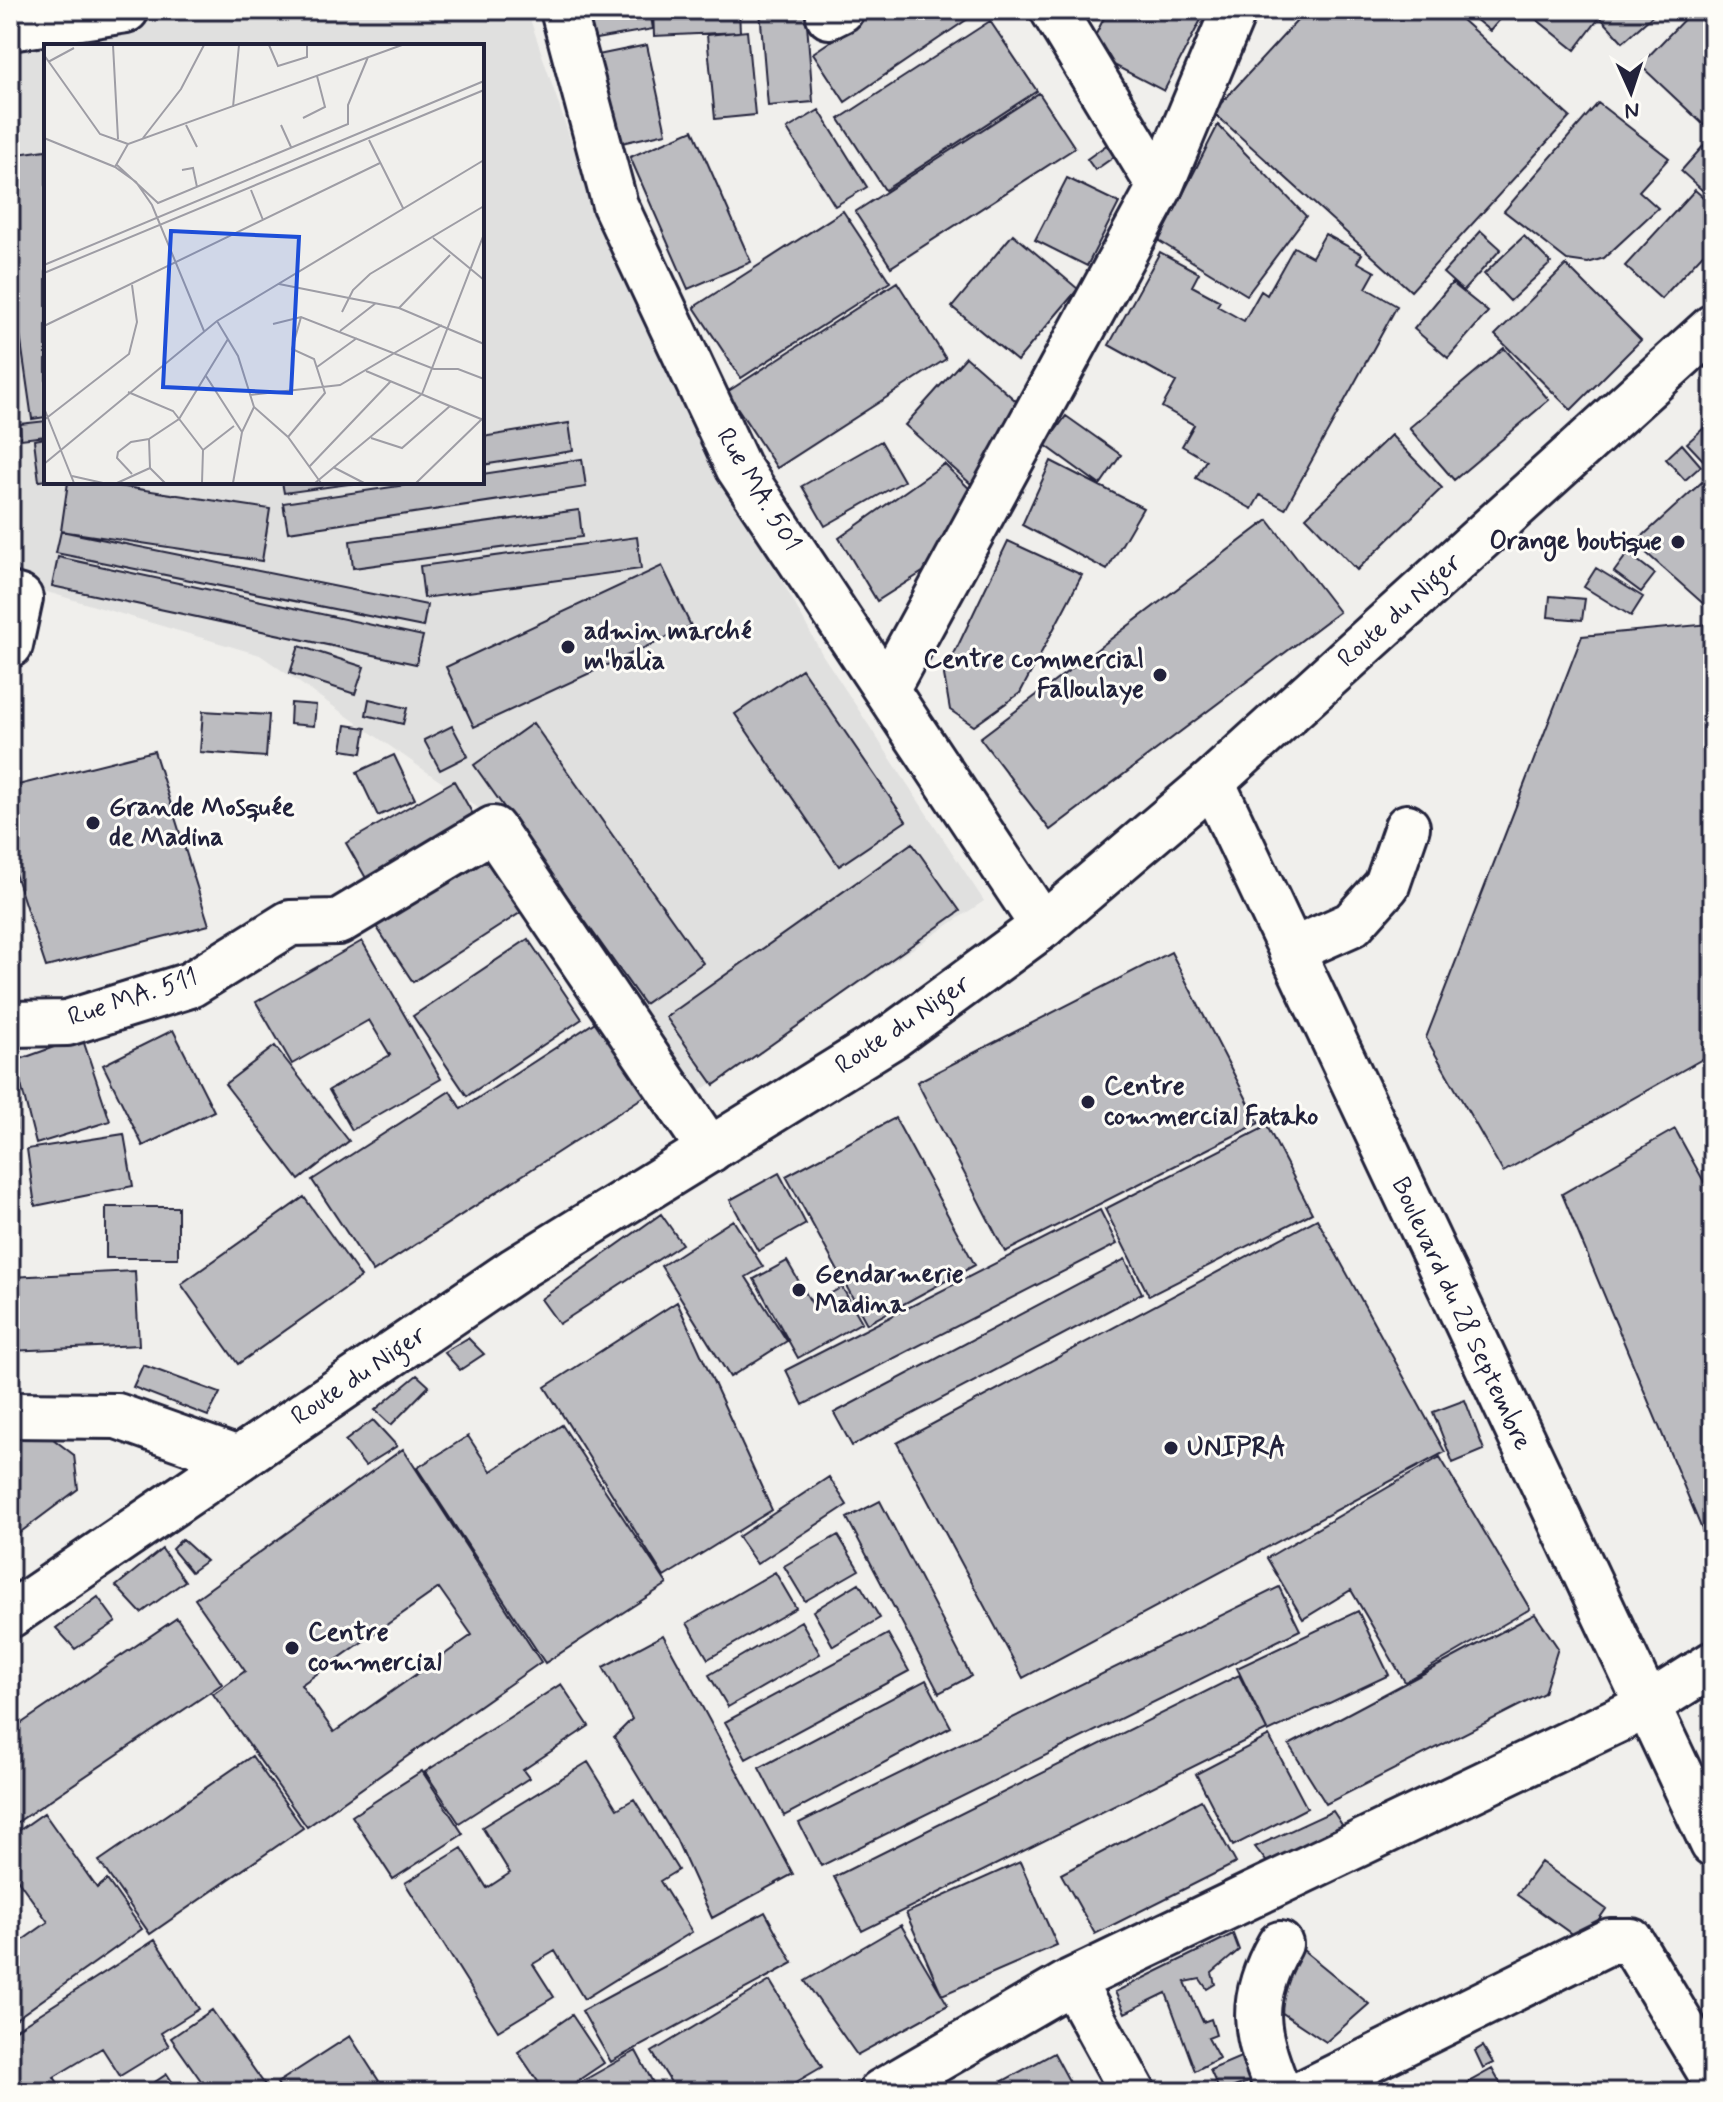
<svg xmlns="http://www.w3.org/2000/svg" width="1723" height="2102" font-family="Mynerve,sans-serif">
<rect width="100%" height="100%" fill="#f0efec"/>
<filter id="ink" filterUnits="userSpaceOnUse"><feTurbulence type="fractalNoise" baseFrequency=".0125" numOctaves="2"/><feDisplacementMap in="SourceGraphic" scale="16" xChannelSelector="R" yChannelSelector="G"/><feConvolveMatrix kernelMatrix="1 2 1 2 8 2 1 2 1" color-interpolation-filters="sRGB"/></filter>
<g filter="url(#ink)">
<path fill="#e0e0df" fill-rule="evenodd" d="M 143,10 L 527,10 L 570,138 L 661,358 L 822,654 L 984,901 L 698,1092 L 484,812 L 260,655 L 10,581 L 10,29 ZM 46,46 L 482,46 L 482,482 L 46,482 Z"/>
<path fill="#bcbcc0" stroke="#22223b" stroke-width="2" fill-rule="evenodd" d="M 585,10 L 650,10 L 653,29 L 590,40 Z
M 653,10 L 739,10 L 740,32 L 654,36 Z
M 760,10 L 806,10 L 813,102 L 768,106 Z
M 877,10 L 981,10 L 845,102 L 813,53 Z
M 1108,10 L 1206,10 L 1164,91 L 1108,62 L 1094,38 Z
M 1307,10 L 1451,10 L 1570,117 L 1411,291 L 1213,112 Z
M 1464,10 L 1508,10 L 1490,31 Z
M 1542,10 L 1591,10 L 1600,17 L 1575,50 L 1535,18 Z
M 1609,10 L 1659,10 L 1623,42 L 1600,17 Z
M 1693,10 L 1713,10 L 1713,120 L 1706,127 L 1640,65 Z
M 990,21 L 1037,91 L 885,190 L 839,119 Z
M 747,31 L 755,115 L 715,119 L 707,35 Z
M 647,45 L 666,133 L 617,144 L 598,55 Z
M 1039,93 L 1075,148 L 891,267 L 855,212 Z
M 1598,103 L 1669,158 L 1639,191 L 1658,208 L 1604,258 L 1588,263 L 1567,260 L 1504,211 Z
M 819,110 L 867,187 L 835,206 L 787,129 Z
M 1218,125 L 1306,216 L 1247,295 L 1159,241 Z
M 693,130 L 751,262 L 688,289 L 630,157 Z
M 1713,135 L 1713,200 L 1681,171 Z
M 1119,136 L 1128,147 L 1095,170 L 1087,159 Z
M 46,150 L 46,417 L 32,419 L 10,265 L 10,155 Z
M 1067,178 L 1119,203 L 1087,266 L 1035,240 Z
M 1695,190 L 1713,206 L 1713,243 L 1661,299 L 1625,266 Z
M 843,211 L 890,282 L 741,378 L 694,307 Z
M 1481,231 L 1501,249 L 1463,291 L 1443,273 Z
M 1013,234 L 1078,289 L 1017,361 L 952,307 Z
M 1325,234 L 1362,254 L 1357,262 L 1375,272 L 1366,288 L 1397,306 L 1285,509 L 1260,495 L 1252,509 L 1196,478 L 1206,460 L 1182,446 L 1194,425 L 1162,407 L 1176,382 L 1109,345 L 1160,252 L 1199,273 L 1192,286 L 1220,301 L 1217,306 L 1244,321 L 1261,291 L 1267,295 L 1294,247 L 1312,257 Z
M 1524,236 L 1551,263 L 1510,301 L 1484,274 Z
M 1566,265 L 1641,340 L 1571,410 L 1495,335 Z
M 897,282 L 946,359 L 777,468 L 727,392 Z
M 1452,283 L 1488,312 L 1448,358 L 1414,329 Z
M 1504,348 L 1549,400 L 1454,480 L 1409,428 Z
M 966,357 L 1032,415 L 971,484 L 905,425 Z
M 1066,416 L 1121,455 L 1100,485 L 1045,445 Z
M 1713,420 L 1713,455 L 1705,462 L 1687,443 Z
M 46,421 L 46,436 L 21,439 L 20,424 Z
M 569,423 L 573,451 L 482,465 L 482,437 Z
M 1391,435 L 1442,488 L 1357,570 L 1306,517 Z
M 46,438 L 46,480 L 39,481 L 34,440 Z
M 881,441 L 904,481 L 825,526 L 802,486 Z
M 1682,444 L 1701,466 L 1685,480 L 1666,459 Z
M 582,459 L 586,487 L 288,532 L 283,503 L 426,482 L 482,482 L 482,474 Z
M 1051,461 L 1143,508 L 1107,570 L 1022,525 Z
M 944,464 L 978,497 L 932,566 L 877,601 L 839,538 Z
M 1713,472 L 1713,602 L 1707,607 L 1635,543 Z
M 68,482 L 92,482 L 270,509 L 262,561 L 61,531 Z
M 282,482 L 363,482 L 284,493 Z
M 579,510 L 582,537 L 353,568 L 350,541 Z
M 1268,520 L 1339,612 L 1050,830 L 980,738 Z
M 61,531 L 427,605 L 423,627 L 56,553 Z
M 637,537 L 641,569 L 424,598 L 420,566 Z
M 1008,541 L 1082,575 L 1020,693 L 974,726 L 950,710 L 944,675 Z
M 1628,553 L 1655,574 L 1641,592 L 1614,572 Z
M 58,557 L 423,636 L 416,664 L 52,586 Z
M 662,566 L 691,626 L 474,727 L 446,667 Z
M 1596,568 L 1643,597 L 1631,616 L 1584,587 Z
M 1550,596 L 1585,599 L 1582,620 L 1548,617 Z
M 1710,624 L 1713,662 L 1713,1053 L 1503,1172 L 1426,1038 L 1582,636 Z
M 299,646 L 364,667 L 355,694 L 290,673 Z
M 802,669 L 906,821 L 839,866 L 735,714 Z
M 369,699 L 407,708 L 403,724 L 366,715 Z
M 291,703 L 316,705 L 314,726 L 290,724 Z
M 203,711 L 269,715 L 266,757 L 200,752 Z
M 533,723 L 703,963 L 644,1004 L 474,765 Z
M 346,725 L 366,728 L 362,753 L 342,750 Z
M 452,726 L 468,756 L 440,770 L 424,740 Z
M 154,751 L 209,925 L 46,967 L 10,859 L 10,787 Z
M 394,755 L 415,799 L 378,816 L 357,772 Z
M 454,781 L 479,825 L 371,887 L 346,843 Z
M 912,843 L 960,911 L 714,1085 L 666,1017 Z
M 495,845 L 534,904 L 413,982 L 374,923 Z
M 528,939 L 582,1019 L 467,1096 L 413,1016 Z
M 362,941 L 441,1079 L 352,1130 L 329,1090 L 390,1055 L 369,1020 L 292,1064 L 256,1002 Z
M 1171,952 L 1259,1123 L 1005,1252 L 917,1082 Z
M 603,1017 L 651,1092 L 373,1272 L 312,1180 L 450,1091 L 461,1109 Z
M 173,1030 L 214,1111 L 143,1146 L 103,1065 Z
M 82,1037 L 110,1121 L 36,1144 L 15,1061 Z
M 275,1046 L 349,1141 L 299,1180 L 225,1084 Z
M 10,1054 L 14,1054 L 16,1129 L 10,1129 Z
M 895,1118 L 975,1265 L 867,1324 L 786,1176 Z
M 1267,1126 L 1312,1213 L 1149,1296 L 1105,1209 Z
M 1675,1129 L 1713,1198 L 1713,1556 L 1562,1194 Z
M 124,1134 L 133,1186 L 35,1206 L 27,1149 Z
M 779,1173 L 806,1224 L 758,1251 L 730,1200 Z
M 304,1197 L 361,1277 L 238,1364 L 181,1284 Z
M 106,1207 L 178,1207 L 178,1258 L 106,1258 Z
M 1100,1210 L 1117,1244 L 803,1405 L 786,1370 Z
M 661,1214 L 682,1244 L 559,1324 L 541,1299 Z
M 1317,1219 L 1445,1452 L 1023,1678 L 897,1443 Z
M 733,1220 L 763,1267 L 746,1277 L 787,1341 L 730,1377 L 661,1266 Z
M 1125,1259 L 1142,1293 L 852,1446 L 834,1413 Z
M 787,1261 L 812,1304 L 842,1287 L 862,1322 L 798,1358 L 754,1279 Z
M 135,1271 L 139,1345 L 10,1351 L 10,1277 Z
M 677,1302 L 772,1510 L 664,1577 L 545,1387 Z
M 468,1338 L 484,1354 L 460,1370 L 444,1352 Z
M 143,1365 L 220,1393 L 208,1416 L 133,1387 Z
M 417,1375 L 429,1386 L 391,1425 L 375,1410 Z
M 1465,1400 L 1484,1450 L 1453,1463 L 1433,1412 Z
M 373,1420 L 397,1446 L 365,1466 L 345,1441 Z
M 562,1425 L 667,1584 L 545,1663 L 417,1468 L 468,1436 L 491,1471 Z
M 10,1438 L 53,1439 L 74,1455 L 78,1489 L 10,1540 Z
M 403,1449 L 541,1662 L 307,1827 L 213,1694 L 245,1671 L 195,1599 ZM 439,1588 L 472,1635 L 334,1732 L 301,1685 Z
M 1440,1457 L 1530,1609 L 1405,1682 L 1351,1590 L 1303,1619 L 1267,1558 Z
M 829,1477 L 847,1505 L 757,1564 L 738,1537 Z
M 880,1501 L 971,1676 L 939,1693 L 847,1518 Z
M 838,1535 L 859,1570 L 805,1601 L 784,1566 Z
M 182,1539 L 206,1561 L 191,1572 L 172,1549 Z
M 162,1549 L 185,1581 L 141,1613 L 116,1586 Z
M 775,1572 L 796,1608 L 708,1659 L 687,1623 Z
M 859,1583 L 880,1618 L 833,1646 L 813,1611 Z
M 1279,1587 L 1300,1630 L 821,1866 L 799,1823 Z
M 98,1597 L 116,1622 L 75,1649 L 56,1628 Z
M 1358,1611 L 1389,1675 L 1268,1732 L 1237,1668 Z
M 1535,1614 L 1558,1648 L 1544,1693 L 1326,1804 L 1289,1745 Z
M 177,1618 L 222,1684 L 10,1827 L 10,1731 Z
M 801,1621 L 820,1654 L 728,1707 L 709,1675 Z
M 888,1634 L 909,1671 L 746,1759 L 725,1722 Z
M 663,1635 L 793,1874 L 712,1918 L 676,1839 L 614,1737 L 632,1719 L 603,1667 Z
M 1239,1675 L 1267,1730 L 862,1931 L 834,1877 Z
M 926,1680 L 951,1727 L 784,1816 L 759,1768 Z
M 561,1684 L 589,1726 L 523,1770 L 529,1778 L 459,1823 L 425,1772 Z
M 1269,1736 L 1307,1808 L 1233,1846 L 1196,1774 Z
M 252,1756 L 303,1828 L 150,1934 L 99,1861 Z
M 588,1762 L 617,1809 L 634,1799 L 678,1870 L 660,1881 L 692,1932 L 584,1999 L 555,1951 L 533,1964 L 554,1997 L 498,2031 L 405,1883 L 462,1848 L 487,1888 L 510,1873 L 482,1827 Z
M 422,1771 L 463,1834 L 393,1879 L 352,1816 Z
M 1201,1800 L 1236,1863 L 1095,1934 L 1061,1874 Z
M 1333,1811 L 1350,1837 L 1277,1875 L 1255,1847 Z
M 44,1813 L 97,1888 L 107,1880 L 142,1929 L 10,2023 L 10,1949 L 48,1922 L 10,1869 L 10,1837 Z
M 1020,1862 L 1057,1945 L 942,1995 L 906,1913 Z
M 1541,1862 L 1606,1909 L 1583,1942 L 1517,1895 Z
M 765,1912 L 793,1963 L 611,2062 L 582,2011 Z
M 901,1925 L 948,2005 L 857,2055 L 805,1981 Z
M 1233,1934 L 1239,1950 L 1212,1973 L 1215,1984 L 1207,1989 L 1200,1979 L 1185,1982 L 1203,2022 L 1211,2019 L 1216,2035 L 1208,2038 L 1219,2058 L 1195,2071 L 1166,1993 L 1125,2013 L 1115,1992 Z
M 155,1940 L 199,2009 L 161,2033 L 169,2046 L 120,2076 L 102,2048 L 54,2077 L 64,2092 L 10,2092 L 10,2033 Z
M 1297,1945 L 1369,2004 L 1326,2042 L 1278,2010 Z
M 770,1981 L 822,2067 L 779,2092 L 677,2092 L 652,2052 Z
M 212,2010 L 270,2092 L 209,2092 L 171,2038 Z
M 572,2015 L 604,2063 L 561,2092 L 545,2092 L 518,2052 Z
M 350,2036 L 386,2092 L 283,2092 L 277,2083 Z
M 1483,2046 L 1493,2063 L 1483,2068 L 1475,2051 Z
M 636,2051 L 658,2092 L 563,2092 Z
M 1054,2053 L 1075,2092 L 983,2092 Z
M 1243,2056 L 1254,2080 L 1220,2092 L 1210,2070 Z
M 1492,2069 L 1505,2092 L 1472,2092 L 1467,2083 Z
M 167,2074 L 179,2092 L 140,2092 Z"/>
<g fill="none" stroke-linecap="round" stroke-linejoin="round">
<defs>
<path id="minor" d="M 563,10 L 615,205 L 738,467 L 1043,926
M 1053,10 L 1160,187
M 829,16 L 841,10
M 10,28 L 126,10
M 10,595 L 20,598 L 10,645
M 886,690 L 1160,187 L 1234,10
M 1291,951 L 1352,924 L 1387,885 L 1407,827
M 10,1024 L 67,1023 L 190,985 L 290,923 L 338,922 L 493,829 L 710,1150
M 10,1415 L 117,1416 L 238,1459
M 1072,1981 L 1133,2092
M 881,2092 L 1072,1981 L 1645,1707 L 1713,1664
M 1279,2092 C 1254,2034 1248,2000 1280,1944
M 1305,2092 L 1610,1941 L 1631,1941 L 1713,2077"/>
<path id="major" d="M 1212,782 L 1713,1844
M 10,1615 L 515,1270 L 893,1036 L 1043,926 L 1212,782 L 1713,327"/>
</defs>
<use href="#minor" stroke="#22223b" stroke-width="50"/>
<use href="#major" stroke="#22223b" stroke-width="50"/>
<use href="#minor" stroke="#fdfcf7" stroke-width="44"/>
<use href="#major" stroke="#fdfcf7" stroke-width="44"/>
</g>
</g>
<g fill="#22223b" stroke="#fdfcf7" stroke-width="3">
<circle cx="1678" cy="542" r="8"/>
<circle cx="568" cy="647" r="8"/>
<circle cx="1160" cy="675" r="8"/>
<circle cx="93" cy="823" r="8"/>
<circle cx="1088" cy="1102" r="8"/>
<circle cx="799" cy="1290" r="8"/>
<circle cx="1171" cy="1448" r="8"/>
<circle cx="292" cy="1648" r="8"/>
</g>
<g text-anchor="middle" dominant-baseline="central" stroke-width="6" stroke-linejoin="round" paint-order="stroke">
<g font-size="26" fill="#22223b" stroke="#fdfcf7">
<text transform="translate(758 490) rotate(59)">Rue MA. 501</text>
<text transform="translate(1400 611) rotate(-42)">Route du Niger</text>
<text transform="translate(133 998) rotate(-18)">Rue MA. 511</text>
<text transform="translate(903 1025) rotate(-34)">Route du Niger</text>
<text transform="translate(1461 1314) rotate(65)">Boulevard du 28 Septembre</text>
<text transform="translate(359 1376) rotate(-34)">Route du Niger</text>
</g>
<g font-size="26" font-weight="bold" fill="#22223b" stroke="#fdfcf7" text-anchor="start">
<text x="1662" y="542" text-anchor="end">Orange boutique</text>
<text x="584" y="632">admin marché<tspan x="584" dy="30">m'balia</tspan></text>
<text x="1144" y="660" text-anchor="end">Centre commercial<tspan x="1144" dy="30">Falloulaye</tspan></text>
<text x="109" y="808">Grande Mosquée<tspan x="109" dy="30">de Madina</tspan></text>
<text x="1104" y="1087">Centre<tspan x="1104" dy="30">commercial Fatako</tspan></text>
<text x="815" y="1275">Gendarmerie<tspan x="815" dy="30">Madina</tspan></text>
<text x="1187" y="1448">UNIPRA</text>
<text x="308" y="1633">Centre<tspan x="308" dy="30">commercial</tspan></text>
</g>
</g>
<g transform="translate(44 44)">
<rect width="440" height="440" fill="#f0efec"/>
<path fill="none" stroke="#9e9da5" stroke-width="2" d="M 69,1 L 74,95M 225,1 L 234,22 L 263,13 L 263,1M 0,11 L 56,90 L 84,100M 4,18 L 30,4M 189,63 L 195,1M 259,74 L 281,63 L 273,32M 142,81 L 153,103M 237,81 L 247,103M 0,94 L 71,123 L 92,138 L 108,161 L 160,287M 99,94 L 137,45 L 160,1M 325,96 L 359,164M 73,121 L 114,159 L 304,80 L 304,61 L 324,13M 71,123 L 84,100 L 358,1M 138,126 L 149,124 L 153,143M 207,146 L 219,176M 389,194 L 440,236M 0,221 L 440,37M 0,229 L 440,46M 235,240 L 355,264 L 440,300M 355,264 L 406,211M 298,268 L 309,246 L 326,230 L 440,162M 173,277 L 194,312 L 210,363 L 244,393 L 277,439M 229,280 L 257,273 L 390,325 L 414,325 L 440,335M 0,282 L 336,119M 296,287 L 332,259M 273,323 L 313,294M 322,327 L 437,375M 162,332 L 198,388M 84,348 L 129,367 L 159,406 L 158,439M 206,351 L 296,341 L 398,281M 0,364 L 30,439M 0,376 L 85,310 L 93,278 L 88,241M 244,393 L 281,349 L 270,315 L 248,305 L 257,273M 327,394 L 358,404 L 406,362M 159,406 L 190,382M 0,420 L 173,277 L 440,116M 265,423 L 347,337M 289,423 L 320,439M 88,430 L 73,414 L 74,408 L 87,398 L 105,395M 28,432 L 59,439M 73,439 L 106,424M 121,439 L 106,424 L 105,395 L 135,375 L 184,295M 189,439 L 198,388 L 210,363M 271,439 L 378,350 L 440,190M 372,439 L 440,373"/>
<path fill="#1d4ed8" fill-opacity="0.15" stroke="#1d4ed8" stroke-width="4" d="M 127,187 L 255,193 L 247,349 L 119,343 Z"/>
<rect width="440" height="440" fill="none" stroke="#22223b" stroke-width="4"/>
</g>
<rect width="1723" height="2102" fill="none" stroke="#fdfcf7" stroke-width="40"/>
<rect x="20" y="20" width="1683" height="2062" fill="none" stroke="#22223b" stroke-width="3" filter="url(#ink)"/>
<g transform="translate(1631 92) rotate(177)" stroke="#fdfcf7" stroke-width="6" paint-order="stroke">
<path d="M0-6L14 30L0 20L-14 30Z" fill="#22223b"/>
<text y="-12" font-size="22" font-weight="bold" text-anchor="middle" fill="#22223b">N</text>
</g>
</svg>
